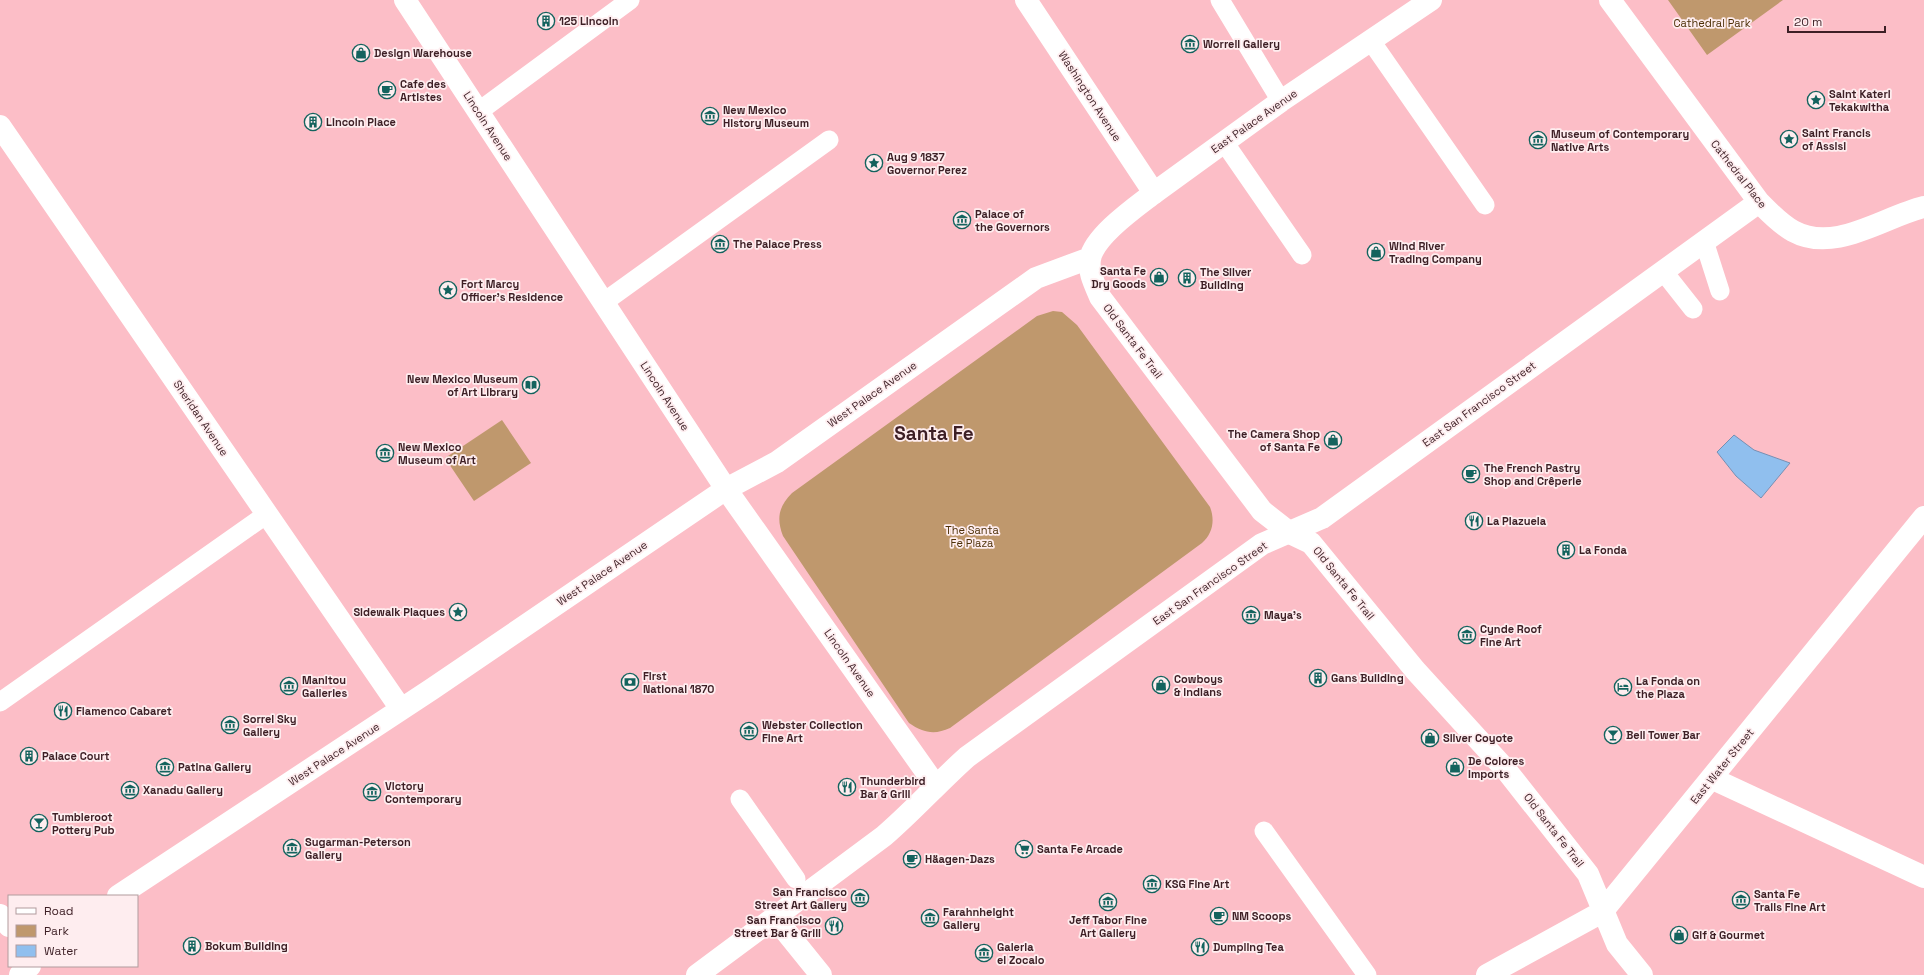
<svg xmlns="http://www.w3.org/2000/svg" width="1924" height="975" font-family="'Space Grotesk',sans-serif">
<rect width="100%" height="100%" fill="#fcbec7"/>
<path fill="#bf986d" d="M 1668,0 L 1783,0 L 1707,55 Z
M 1053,311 L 1062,312 L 1077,325 L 1210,507 C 1215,520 1213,533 1202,543 L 950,728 C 935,735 923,733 909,723 L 783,536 C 776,518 779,506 792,493 L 1037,316 Z
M 502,420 L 531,463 L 474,501 L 445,458 Z"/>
<path fill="#90bfee" stroke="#778fb2" d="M 1734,435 L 1754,450 L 1790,463 L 1761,498 L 1736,476 L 1717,452 Z"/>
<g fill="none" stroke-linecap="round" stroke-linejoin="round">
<path stroke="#fff" stroke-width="19" d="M 1220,0 L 1281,101
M 1371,41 L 1485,205
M 478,112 L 630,0
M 1224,142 L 1302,255
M 1704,241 L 1720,291
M 1663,271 L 1693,309
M 604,302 L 829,140
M 0,702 L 267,514
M 740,799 L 796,879
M 1264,831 L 1367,975"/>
<path stroke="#fff" stroke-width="22" d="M 405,0 L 726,489 L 936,786
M 0,126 L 401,709
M 1154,193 C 1136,207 1094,236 1090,259 C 1088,272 1095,285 1100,297 L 1262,511 L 1290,533 L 1311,543 L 1415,670 L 1506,770 L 1588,874 L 1617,944 L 1642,975
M 1713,779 L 1924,877
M 118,896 L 432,689 L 726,489 L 777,462 L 1036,278 L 1090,258
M 775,918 L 821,975
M 1487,975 L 1602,912 L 1924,517"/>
<path stroke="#fff" stroke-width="22" d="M 1026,0 L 1154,193 L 1281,101 L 1431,0
M 1610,0 L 1759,202 C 1769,212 1780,224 1793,231 C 1835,254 1883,217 1924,207
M 0,915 L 9,926
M 20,975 L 30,966
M 697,975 L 884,836 C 913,811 938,783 967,757 L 1262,544 L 1322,518 L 1759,202"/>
</g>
<defs>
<symbol id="building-ring" viewBox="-11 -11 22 22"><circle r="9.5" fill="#feedef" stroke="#14635e" stroke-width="1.5"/><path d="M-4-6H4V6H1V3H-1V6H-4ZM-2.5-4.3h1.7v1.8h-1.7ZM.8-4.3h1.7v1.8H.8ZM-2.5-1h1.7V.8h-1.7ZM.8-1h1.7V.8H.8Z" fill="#14635e"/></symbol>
<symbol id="museum-ring" viewBox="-11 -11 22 22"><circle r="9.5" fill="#feedef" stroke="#14635e" stroke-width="1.5"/><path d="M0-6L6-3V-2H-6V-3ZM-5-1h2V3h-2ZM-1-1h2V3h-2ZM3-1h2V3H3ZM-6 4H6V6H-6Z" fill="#14635e"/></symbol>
<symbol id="shop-ring" viewBox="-11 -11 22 22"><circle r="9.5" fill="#feedef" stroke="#14635e" stroke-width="1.5"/><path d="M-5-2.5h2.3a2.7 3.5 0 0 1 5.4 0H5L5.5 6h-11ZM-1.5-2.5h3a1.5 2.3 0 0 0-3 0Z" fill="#14635e"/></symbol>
<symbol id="cafe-ring" viewBox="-11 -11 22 22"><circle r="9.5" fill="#feedef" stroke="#14635e" stroke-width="1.5"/><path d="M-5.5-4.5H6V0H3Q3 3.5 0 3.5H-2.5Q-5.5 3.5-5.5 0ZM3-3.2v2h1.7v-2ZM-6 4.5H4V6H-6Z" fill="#14635e"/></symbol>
<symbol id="sight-ring" viewBox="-11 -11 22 22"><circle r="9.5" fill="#feedef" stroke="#14635e" stroke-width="1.5"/><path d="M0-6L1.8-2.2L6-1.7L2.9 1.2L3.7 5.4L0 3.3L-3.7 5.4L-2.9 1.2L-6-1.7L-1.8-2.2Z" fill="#14635e"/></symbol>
<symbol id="library-ring" viewBox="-11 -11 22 22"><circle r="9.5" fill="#feedef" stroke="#14635e" stroke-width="1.5"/><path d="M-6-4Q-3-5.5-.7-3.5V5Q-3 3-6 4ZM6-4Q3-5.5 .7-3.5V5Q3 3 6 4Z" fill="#14635e"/></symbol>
<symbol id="restaurant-ring" viewBox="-11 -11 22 22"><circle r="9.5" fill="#feedef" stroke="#14635e" stroke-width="1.5"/><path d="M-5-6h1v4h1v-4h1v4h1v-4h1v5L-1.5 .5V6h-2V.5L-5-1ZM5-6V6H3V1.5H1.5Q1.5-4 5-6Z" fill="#14635e"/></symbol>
<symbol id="bank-ring" viewBox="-11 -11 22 22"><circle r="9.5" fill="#feedef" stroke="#14635e" stroke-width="1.5"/><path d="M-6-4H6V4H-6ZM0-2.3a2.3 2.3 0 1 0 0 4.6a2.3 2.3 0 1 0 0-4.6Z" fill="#14635e"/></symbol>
<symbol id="hotel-ring" viewBox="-11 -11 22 22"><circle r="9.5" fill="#feedef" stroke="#14635e" stroke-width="1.5"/><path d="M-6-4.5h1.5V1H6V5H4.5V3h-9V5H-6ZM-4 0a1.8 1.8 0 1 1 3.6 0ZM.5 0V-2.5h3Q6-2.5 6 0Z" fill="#14635e"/></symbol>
<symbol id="bar-ring" viewBox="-11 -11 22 22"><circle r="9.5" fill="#feedef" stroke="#14635e" stroke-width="1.5"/><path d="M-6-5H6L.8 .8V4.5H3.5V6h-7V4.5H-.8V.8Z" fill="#14635e"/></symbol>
<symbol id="supermarket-ring" viewBox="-11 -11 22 22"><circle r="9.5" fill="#feedef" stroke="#14635e" stroke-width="1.5"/><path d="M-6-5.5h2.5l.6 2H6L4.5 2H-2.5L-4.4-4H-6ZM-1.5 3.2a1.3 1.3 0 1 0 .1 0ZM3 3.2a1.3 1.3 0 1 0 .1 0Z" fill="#14635e"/></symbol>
</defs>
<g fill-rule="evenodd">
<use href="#building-ring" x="536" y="11" width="20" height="20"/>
<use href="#museum-ring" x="1180" y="34" width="20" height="20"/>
<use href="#shop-ring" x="351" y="43" width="20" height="20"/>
<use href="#cafe-ring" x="377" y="80" width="20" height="20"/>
<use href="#sight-ring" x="1806" y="90" width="20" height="20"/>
<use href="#museum-ring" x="700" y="106" width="20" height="20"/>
<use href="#building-ring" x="303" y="112" width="20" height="20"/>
<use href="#sight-ring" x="1779" y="129" width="20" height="20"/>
<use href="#museum-ring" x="1528" y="130" width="20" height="20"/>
<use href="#sight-ring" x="864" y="153" width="20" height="20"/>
<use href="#museum-ring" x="952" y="210" width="20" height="20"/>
<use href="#museum-ring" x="710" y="234" width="20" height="20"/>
<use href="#shop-ring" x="1366" y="242" width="20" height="20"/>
<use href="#shop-ring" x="1149" y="267" width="20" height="20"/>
<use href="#building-ring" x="1177" y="268" width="20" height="20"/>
<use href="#sight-ring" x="438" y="280" width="20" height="20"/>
<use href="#library-ring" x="521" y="375" width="20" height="20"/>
<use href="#shop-ring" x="1323" y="430" width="20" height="20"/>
<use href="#museum-ring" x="375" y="443" width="20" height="20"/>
<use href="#cafe-ring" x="1461" y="464" width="20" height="20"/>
<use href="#restaurant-ring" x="1464" y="511" width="20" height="20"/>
<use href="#building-ring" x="1556" y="540" width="20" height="20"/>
<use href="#sight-ring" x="448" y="602" width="20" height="20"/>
<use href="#museum-ring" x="1241" y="605" width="20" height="20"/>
<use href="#museum-ring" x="1457" y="625" width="20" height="20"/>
<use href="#building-ring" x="1308" y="668" width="20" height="20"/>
<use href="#bank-ring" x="620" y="672" width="20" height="20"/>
<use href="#shop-ring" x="1151" y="675" width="20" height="20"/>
<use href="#museum-ring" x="279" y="676" width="20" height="20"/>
<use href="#hotel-ring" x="1613" y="677" width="20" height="20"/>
<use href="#restaurant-ring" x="53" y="701" width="20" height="20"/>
<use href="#museum-ring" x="220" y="715" width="20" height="20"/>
<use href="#museum-ring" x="739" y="721" width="20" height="20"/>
<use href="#bar-ring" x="1603" y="725" width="20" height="20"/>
<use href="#shop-ring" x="1420" y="728" width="20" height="20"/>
<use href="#building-ring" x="19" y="746" width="20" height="20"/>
<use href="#museum-ring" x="155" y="757" width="20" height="20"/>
<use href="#shop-ring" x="1445" y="757" width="20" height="20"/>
<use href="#restaurant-ring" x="837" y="777" width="20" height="20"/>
<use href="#museum-ring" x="120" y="780" width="20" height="20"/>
<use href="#museum-ring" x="362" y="782" width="20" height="20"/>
<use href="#bar-ring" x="29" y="813" width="20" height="20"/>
<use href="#museum-ring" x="282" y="838" width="20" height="20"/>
<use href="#supermarket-ring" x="1014" y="839" width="20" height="20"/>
<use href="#cafe-ring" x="902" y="849" width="20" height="20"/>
<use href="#museum-ring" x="1142" y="874" width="20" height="20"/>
<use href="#museum-ring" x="850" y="888" width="20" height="20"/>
<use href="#museum-ring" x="1731" y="890" width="20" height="20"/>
<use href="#museum-ring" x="1098" y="892" width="20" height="20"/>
<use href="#cafe-ring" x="1209" y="906" width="20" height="20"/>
<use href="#museum-ring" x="920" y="908" width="20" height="20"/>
<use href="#restaurant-ring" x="824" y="916" width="20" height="20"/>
<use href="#shop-ring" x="1669" y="925" width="20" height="20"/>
<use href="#building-ring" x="182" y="936" width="20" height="20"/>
<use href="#restaurant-ring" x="1190" y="937" width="20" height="20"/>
<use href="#museum-ring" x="974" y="943" width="20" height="20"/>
</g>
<g text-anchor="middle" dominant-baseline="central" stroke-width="3.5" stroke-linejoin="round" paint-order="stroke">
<g font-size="11" font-weight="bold" fill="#3d1f25" stroke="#feedef" text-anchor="start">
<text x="559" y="21">125 Lincoln</text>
<text x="1203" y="44">Worrell Gallery</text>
<text x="374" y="53">Design Warehouse</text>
<text x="400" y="84">Cafe des<tspan x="400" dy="13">Artistes</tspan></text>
<text x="1829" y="94">Saint Kateri<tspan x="1829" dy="13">Tekakwitha</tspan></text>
<text x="723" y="110">New Mexico<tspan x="723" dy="13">History Museum</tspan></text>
<text x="326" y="122">Lincoln Place</text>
<text x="1802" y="133">Saint Francis<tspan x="1802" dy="13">of Assisi</tspan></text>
<text x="1551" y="134">Museum of Contemporary<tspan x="1551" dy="13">Native Arts</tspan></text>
<text x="887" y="157">Aug 9 1837<tspan x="887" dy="13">Governor Perez</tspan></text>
<text x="975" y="214">Palace of<tspan x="975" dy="13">the Governors</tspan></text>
<text x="733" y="244">The Palace Press</text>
<text x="1389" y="246">Wind River<tspan x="1389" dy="13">Trading Company</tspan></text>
<text x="1146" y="271" text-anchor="end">Santa Fe<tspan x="1146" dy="13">Dry Goods</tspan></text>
<text x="1200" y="272">The Silver<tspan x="1200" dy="13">Building</tspan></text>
<text x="461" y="284">Fort Marcy<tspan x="461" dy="13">Officer's Residence</tspan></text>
<text x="518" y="379" text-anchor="end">New Mexico Museum<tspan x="518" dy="13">of Art Library</tspan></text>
<text x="1320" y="434" text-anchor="end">The Camera Shop<tspan x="1320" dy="13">of Santa Fe</tspan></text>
<text x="398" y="447">New Mexico<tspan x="398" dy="13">Museum of Art</tspan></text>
<text x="1484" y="468">The French Pastry<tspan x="1484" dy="13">Shop and Crêperie</tspan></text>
<text x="1487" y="521">La Plazuela</text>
<text x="1579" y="550">La Fonda</text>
<text x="445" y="612" text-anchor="end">Sidewalk Plaques</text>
<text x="1264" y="615">Maya's</text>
<text x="1480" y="629">Cynde Roof<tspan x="1480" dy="13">Fine Art</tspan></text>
<text x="643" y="676">First<tspan x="643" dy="13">National 1870</tspan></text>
<text x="1331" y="678">Gans Building</text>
<text x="1174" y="679">Cowboys<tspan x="1174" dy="13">&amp; Indians</tspan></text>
<text x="302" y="680">Manitou<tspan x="302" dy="13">Galleries</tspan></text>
<text x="1636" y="681">La Fonda on<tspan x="1636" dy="13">the Plaza</tspan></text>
<text x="76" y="711">Flamenco Cabaret</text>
<text x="243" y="719">Sorrel Sky<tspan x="243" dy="13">Gallery</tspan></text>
<text x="762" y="725">Webster Collection<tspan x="762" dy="13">Fine Art</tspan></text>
<text x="1626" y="735">Bell Tower Bar</text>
<text x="1443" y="738">Silver Coyote</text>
<text x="42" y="756">Palace Court</text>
<text x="1468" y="761">De Colores<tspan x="1468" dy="13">Imports</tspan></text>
<text x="178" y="767">Patina Gallery</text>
<text x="860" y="781">Thunderbird<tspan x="860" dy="13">Bar &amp; Grill</tspan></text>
<text x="385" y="786">Victory<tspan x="385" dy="13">Contemporary</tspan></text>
<text x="143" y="790">Xanadu Gallery</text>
<text x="52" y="817">Tumbleroot<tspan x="52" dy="13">Pottery Pub</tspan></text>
<text x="305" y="842">Sugarman-Peterson<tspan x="305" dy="13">Gallery</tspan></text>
<text x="1037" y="849">Santa Fe Arcade</text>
<text x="925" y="859">Häagen-Dazs</text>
<text x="1165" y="884">KSG Fine Art</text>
<text x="847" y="892" text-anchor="end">San Francisco<tspan x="847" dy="13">Street Art Gallery</tspan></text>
<text x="1754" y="894">Santa Fe<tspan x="1754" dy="13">Trails Fine Art</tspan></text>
<text x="943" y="912">Farahnheight<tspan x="943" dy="13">Gallery</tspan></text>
<text x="1232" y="916">NM Scoops</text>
<text x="821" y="920" text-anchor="end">San Francisco<tspan x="821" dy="13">Street Bar &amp; Grill</tspan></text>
<text x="1108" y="920" text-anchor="middle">Jeff Tabor Fine<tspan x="1108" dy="13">Art Gallery</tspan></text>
<text x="1692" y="935">Gif &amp; Gourmet</text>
<text x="205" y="946">Bokum Building</text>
<text x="997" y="947">Galeria<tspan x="997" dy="13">el Zocalo</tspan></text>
<text x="1213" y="947">Dumpling Tea</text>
</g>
<g font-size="11" fill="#4d3007" stroke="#feedef">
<text x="1712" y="23">Cathedral Park</text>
<text x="972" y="530">The Santa<tspan x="972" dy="13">Fe Plaza</tspan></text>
</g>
<g font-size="11" fill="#3d1f25" stroke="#feedef">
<text transform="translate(1090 96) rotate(57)">Washington Avenue</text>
<text transform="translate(1254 121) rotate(-35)">East Palace Avenue</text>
<text transform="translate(488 126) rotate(57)">Lincoln Avenue</text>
<text transform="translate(1739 174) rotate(52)">Cathedral Place</text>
<text transform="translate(1133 341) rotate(53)">Old Santa Fe Trail</text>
<text transform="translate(872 394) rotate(-35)">West Palace Avenue</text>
<text transform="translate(665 396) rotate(57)">Lincoln Avenue</text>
<text transform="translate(1479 404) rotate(-36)">East San Francisco Street</text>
<text transform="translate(201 418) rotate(56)">Sheridan Avenue</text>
<text transform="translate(602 573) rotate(-34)">West Palace Avenue</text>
<text transform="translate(1210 583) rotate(-35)">East San Francisco Street</text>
<text transform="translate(1344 583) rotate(51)">Old Santa Fe Trail</text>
<text transform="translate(850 663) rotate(55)">Lincoln Avenue</text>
<text transform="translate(334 754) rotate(-33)">West Palace Avenue</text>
<text transform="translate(1722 766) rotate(-51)">East Water Street</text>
<text transform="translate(1554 830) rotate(52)">Old Santa Fe Trail</text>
</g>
<g font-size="19" font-weight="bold" fill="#3d1f25" stroke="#feedef">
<text x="934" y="433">Santa Fe</text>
</g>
</g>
<rect x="8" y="895" width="130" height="72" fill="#feedef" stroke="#b19b9e"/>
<rect x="16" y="908" width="20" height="6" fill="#ffffff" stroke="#b19b9e"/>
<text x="44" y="915" font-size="12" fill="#3d1f25">Road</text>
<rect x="16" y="925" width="20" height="12" fill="#bf986d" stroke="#b19b9e"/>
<text x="44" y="935" font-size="12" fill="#3d1f25">Park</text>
<rect x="16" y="945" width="20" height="12" fill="#90bfee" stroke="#b19b9e"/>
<text x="44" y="955" font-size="12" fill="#3d1f25">Water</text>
<path d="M1788 26v6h97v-6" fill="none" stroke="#3d1f25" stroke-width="2"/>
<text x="1794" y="26" font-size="12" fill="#3d1f25" stroke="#feedef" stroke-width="3" paint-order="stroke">20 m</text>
</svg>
